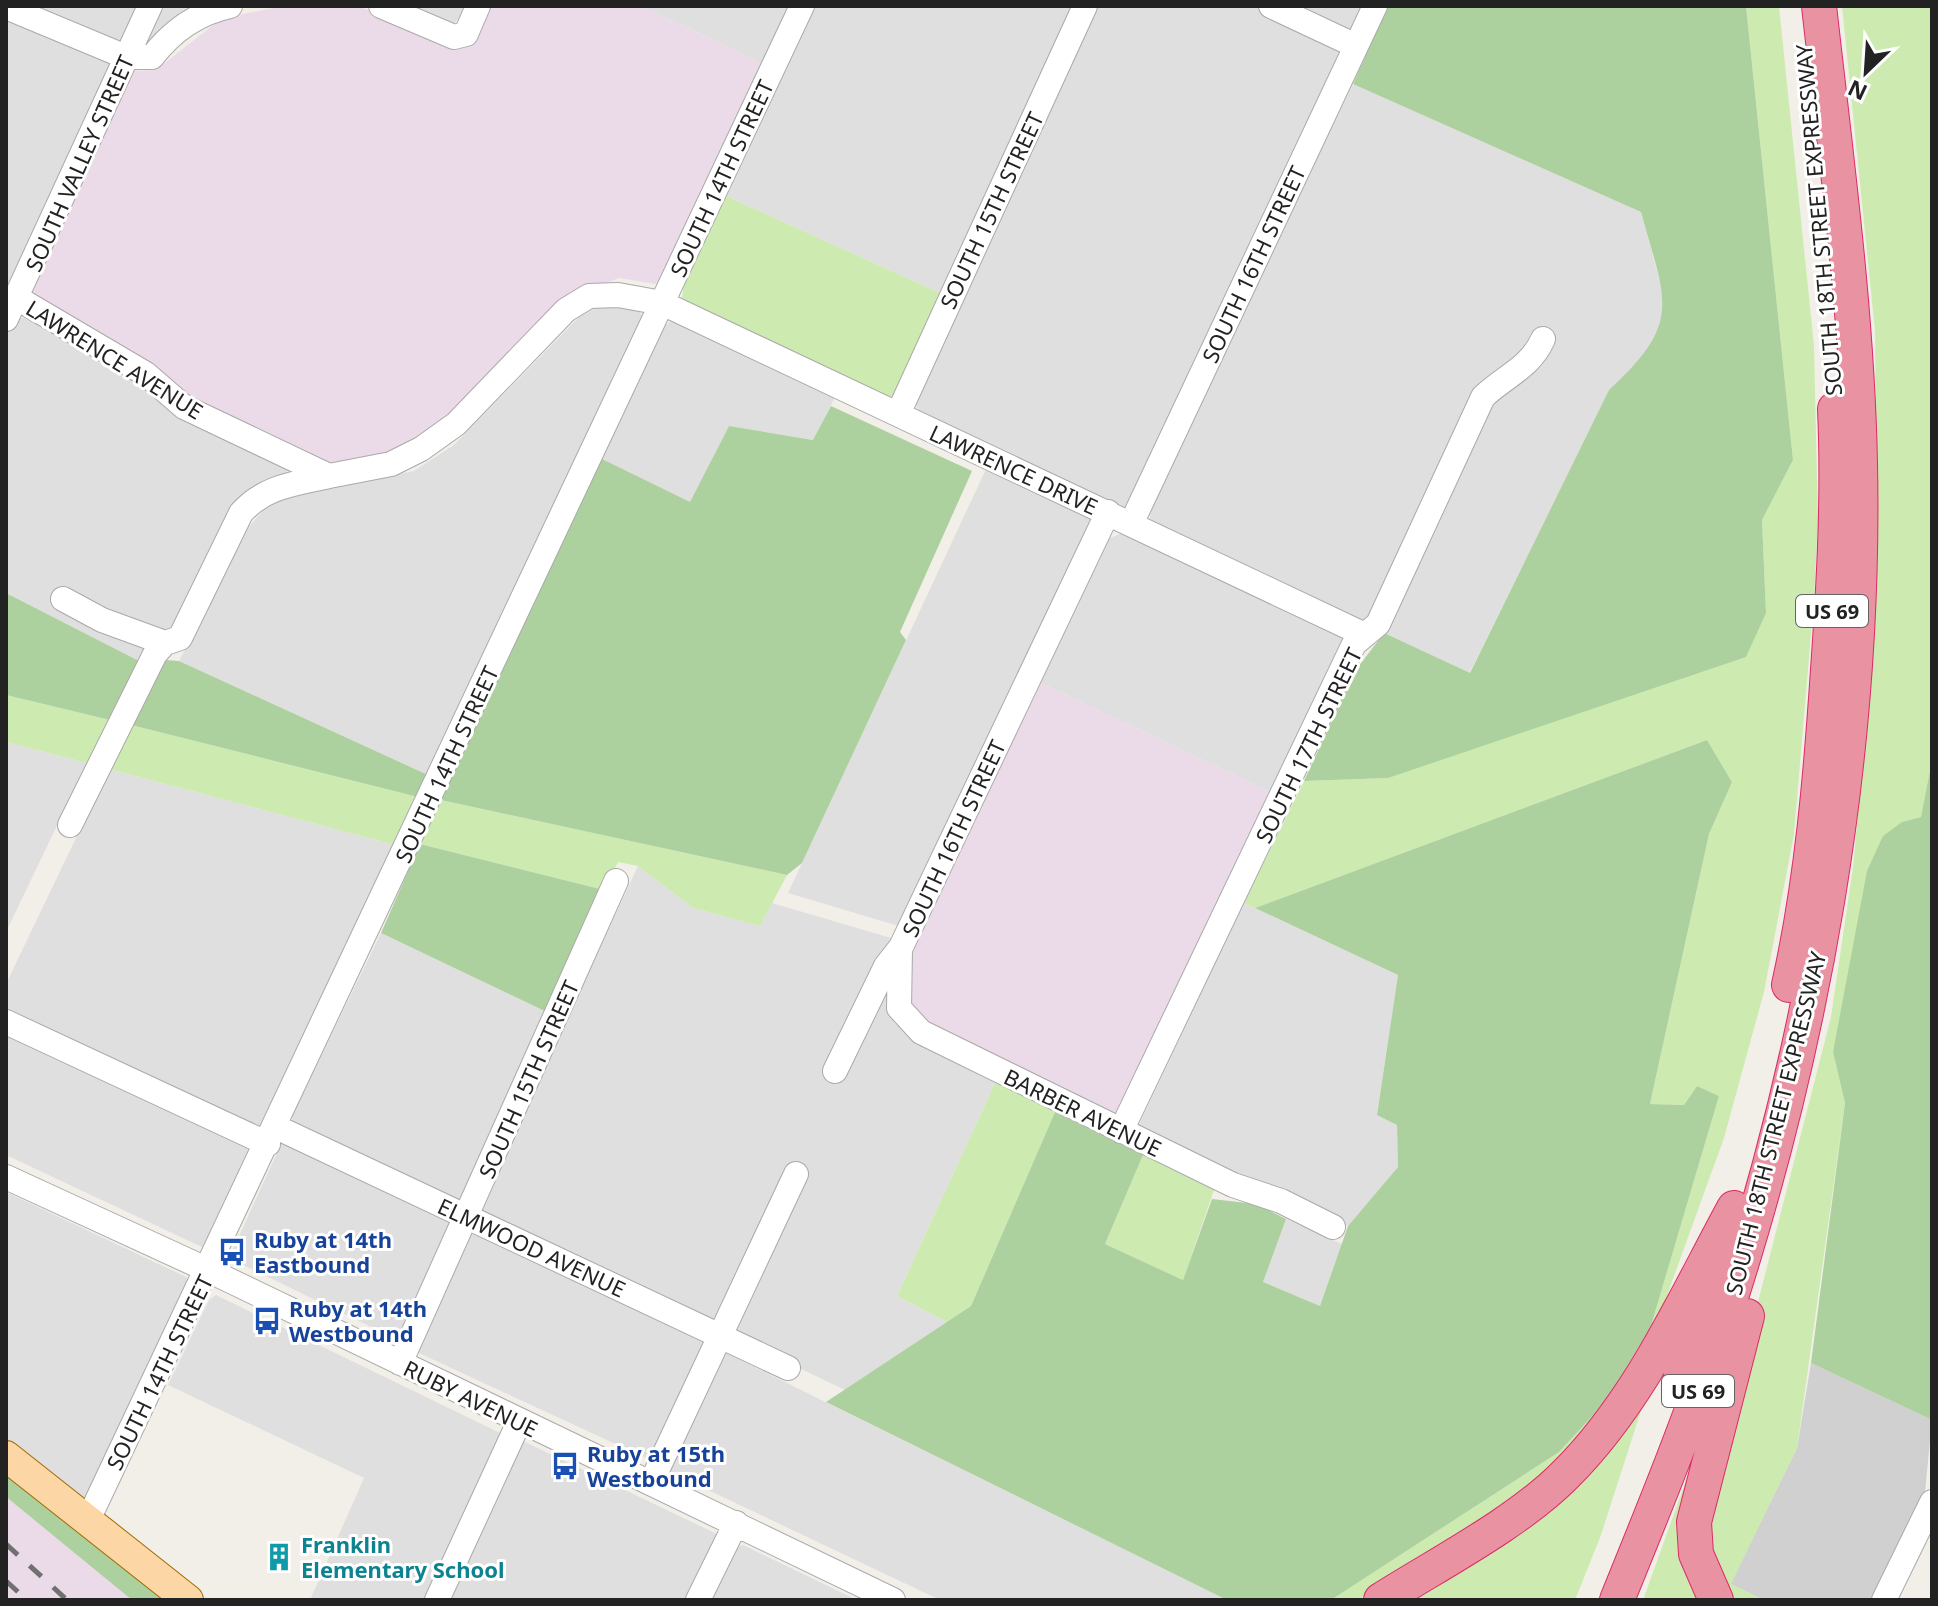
<svg xmlns="http://www.w3.org/2000/svg" width="1938" height="1606" font-family="'Noto Sans',sans-serif">
<rect width="100%" height="100%" fill="#f2efe9"/>
<path fill="#e0dfdf" d="M 31,6 L 143,6 L 124,40 L 111,41 Z
M 157,6 L 208,6 L 144,48 Z
M 403,6 L 469,6 L 455,23 L 435,22 Z
M 642,6 L 789,6 L 763,64 Z
M 815,6 L 1363,6 L 1126,510 L 921,415 L 916,405 L 918,396 L 962,303 L 726,196 Z
M 6,11 L 111,60 L 112,67 L 6,289 Z
M 1353,84 L 1641,212 L 1663,293 L 1662,323 L 1641,360 L 1609,391 L 1469,674 L 1154,524 L 1150,519 L 1151,504 Z
M 601,305 L 638,309 L 643,317 L 428,775 L 179,661 L 248,528 L 266,507 L 285,496 L 414,471 L 454,445 L 580,316 Z
M 25,316 L 287,461 L 288,470 L 283,478 L 273,481 L 180,622 L 141,662 L 6,593 L 6,336 L 12,324 Z
M 671,321 L 835,397 L 814,440 L 729,426 L 690,503 L 600,458 L 659,331 Z
M 987,467 L 1090,516 L 1093,521 L 902,927 L 788,893 Z
M 1125,532 L 1339,633 L 1345,640 L 1273,793 L 1041,683 L 1107,539 Z
M 6,742 L 87,763 L 6,932 Z
M 109,769 L 395,845 L 259,1134 L 6,1015 L 6,984 Z
M 638,866 L 693,908 L 760,926 L 772,903 L 898,940 L 887,997 L 888,1010 L 895,1024 L 996,1081 L 897,1296 L 947,1322 L 845,1390 L 484,1217 L 481,1212 L 480,1205 Z
M 1244,903 L 1398,975 L 1377,1114 L 1397,1125 L 1398,1167 L 1348,1226 L 1137,1129 Z
M 381,933 L 551,1014 L 469,1197 L 459,1201 L 293,1121 L 292,1116 Z
M 6,1028 L 255,1144 L 204,1248 L 6,1155 Z
M 283,1140 L 457,1221 L 398,1340 L 229,1258 Z
M 6,1192 L 186,1277 L 191,1284 L 85,1501 L 6,1442 Z
M 1286,1219 L 1342,1244 L 1320,1306 L 1262,1282 Z
M 472,1230 L 708,1338 L 650,1460 L 419,1353 L 417,1349 Z
M 216,1295 L 500,1433 L 428,1600 L 310,1600 L 364,1478 L 168,1385 L 209,1300 Z
M 722,1351 L 1227,1600 L 940,1600 L 670,1472 L 668,1469 Z
M 523,1441 L 719,1535 L 691,1600 L 446,1600 Z
M 743,1545 L 857,1600 L 709,1600 L 734,1548 Z"/>
<path fill="#ebdbe8" d="M 284,6 L 358,6 L 452,44 L 487,6 L 642,6 L 763,64 L 662,277 L 655,284 L 619,278 L 578,294 L 419,444 L 349,467 L 326,462 L 179,392 L 29,293 L 132,71 L 156,70 L 222,18 Z
M 1041,683 L 1273,793 L 1122,1112 L 1113,1117 L 921,1023 L 911,1011 L 907,962 Z
M 6,1496 L 85,1560 L 132,1600 L 6,1600 Z"/>
<path fill="#d0d0d0" d="M 1811,1363 L 1932,1420 L 1925,1492 L 1874,1600 L 1764,1600 L 1730,1584 L 1797,1448 Z"/>
<path fill="#cdebb0" d="M 1746,6 L 1779,6 L 1814,346 L 1818,520 L 1814,599 L 1794,834 L 1764,992 L 1724,1138 L 1661,1312 L 1614,1399 L 1552,1468 L 1475,1527 L 1358,1600 L 1331,1600 L 1559,1452 L 1651,1326 L 1719,1096 L 1697,1086 L 1684,1105 L 1650,1104 L 1709,834 L 1732,782 L 1707,740 L 1255,908 L 1244,903 L 1304,781 L 1388,778 L 1766,613 L 1762,520 L 1793,460 Z
M 1842,6 L 1932,6 L 1932,760 L 1921,817 L 1902,822 L 1833,1052 L 1845,1103 L 1797,1448 L 1731,1584 L 1764,1600 L 1729,1600 L 1713,1568 L 1707,1501 L 1831,1017 L 1853,867 L 1872,666 L 1877,582 L 1875,331 Z
M 726,196 L 942,294 L 894,395 L 888,397 L 682,300 L 684,283 Z
M 6,695 L 110,720 L 87,763 L 6,742 Z
M 131,725 L 418,797 L 395,845 L 109,769 Z
M 441,800 L 787,875 L 760,926 L 693,908 L 638,866 L 618,862 L 604,890 L 420,844 Z
M 996,1081 L 1055,1112 L 971,1306 L 947,1322 L 897,1296 Z
M 1143,1155 L 1214,1190 L 1183,1280 L 1105,1244 Z
M 1647,1392 L 1601,1535 L 1575,1600 L 1410,1599 Z
M 1690,1469 L 1698,1471 L 1708,1600 L 1643,1600 Z"/>
<path fill="#add19e" d="M 1388,6 L 1746,6 L 1793,460 L 1762,520 L 1766,613 L 1746,657 L 1388,778 L 1304,781 L 1355,671 L 1384,633 L 1470,673 L 1609,390 C 1684,321 1665,301 1641,212 L 1353,84 Z
M 831,406 L 972,471 L 900,632 L 906,640 L 802,863 L 787,875 L 441,800 L 600,458 L 690,502 L 729,426 L 813,440 Z
M 6,593 L 141,662 L 110,720 L 6,695 Z
M 166,660 L 179,661 L 428,775 L 418,797 L 131,725 Z
M 1707,740 L 1732,782 L 1709,834 L 1650,1104 L 1684,1105 L 1697,1086 L 1719,1096 L 1651,1326 L 1606,1401 L 1559,1452 L 1331,1600 L 1227,1600 L 826,1402 L 971,1306 L 1055,1112 L 1143,1155 L 1105,1244 L 1183,1280 L 1212,1199 L 1256,1204 L 1286,1219 L 1263,1282 L 1320,1306 L 1348,1226 L 1398,1167 L 1397,1125 L 1377,1115 L 1398,975 L 1255,908 Z
M 1932,760 L 1932,1420 L 1811,1363 L 1845,1103 L 1833,1052 L 1867,871 L 1883,836 L 1902,822 L 1921,817 Z
M 420,844 L 604,890 L 551,1014 L 381,933 Z
M 6,1464 L 14,1470 L 163,1600 L 132,1600 L 10,1500 L 6,1496 Z"/>
<g fill="none" stroke-linecap="round" stroke-linejoin="round">
<defs>
<path id="minor" d="M 381,6 L 454,37 L 466,34 L 478,6
M 1271,6 L 1356,46
M 6,7 L 126,57 L 152,57 C 172,31 197,13 230,6
M 17,298 L 146,374 L 184,407 L 329,476 L 391,464 L 421,449 L 456,424 L 566,310 L 589,296 L 618,295 L 662,303 L 1365,635
M 6,319 L 150,6
M 898,414 L 1085,6
M 1132,522 L 1375,6
M 63,599 L 102,620 L 165,643
M 70,825 L 155,654 L 165,643 L 180,638 L 241,513 C 265,486 295,484 329,476
M 900,949 L 899,1008 L 921,1032 L 1233,1185 L 1281,1201 L 1333,1227
M 6,1022 L 268,1144
M 835,1071 L 886,966 L 901,947 L 1108,512
M 276,1127 L 788,1368
M 1121,1131 L 1354,644 L 1378,624 L 1483,397 C 1505,376 1530,368 1543,339
M 6,1177 L 208,1270 L 893,1600
M 400,1363 L 616,881
M 651,1483 L 796,1174
M 87,1522 L 802,6
M 437,1600 L 519,1422
M 698,1600 L 736,1523
M 1884,1600 L 1932,1502"/>
<path id="major" d="M 6,1456 L 188,1600"/>
<path id="highway" d="M 1789,985 C 1812,882 1821,775 1828,670 C 1834,583 1839,496 1835,409
M 1681,1374 L 1719,1256
M 1381,1600 C 1438,1564 1517,1523 1564,1476 C 1640,1401 1684,1300 1734,1208
M 1617,1600 C 1654,1509 1691,1418 1722,1325 C 1813,1048 1866,755 1860,463 C 1857,310 1836,158 1819,6
M 1716,1600 L 1696,1554 L 1694,1522 L 1747,1316"/>
</defs>
<use href="#minor" stroke="#a9a9a9" stroke-width="26"/>
<use href="#major" stroke="#a06b00" stroke-width="32"/>
<use href="#highway" stroke="#dc2a67" stroke-width="36"/>
<use href="#minor" stroke="#fff" stroke-width="24"/>
<use href="#major" stroke="#fcd6a4" stroke-width="30"/>
<use href="#highway" stroke="#e892a2" stroke-width="34"/>
<path stroke="#707070" stroke-width="5" stroke-dasharray="16 16" stroke-linecap="butt" d="M 6,1544 L 67,1600
M 6,1581 L 27,1600"/>
</g>
<defs>
<symbol id="bus-bare" viewBox="-9 -9 18 18"><path d="M-5-6H5V4H4V6H2V4H-2V6H-4V4H-5ZM-3.5-4V0h7V-4ZM-3.5 1.2v1.5H-2V1.2ZM2 1.2v1.5H3.5V1.2Z" fill="#1a4fb4" stroke="#fff" stroke-width="2.5" paint-order="stroke"/></symbol>
<symbol id="building-bare" viewBox="-9 -9 18 18"><path d="M-4-6H4V6H1V3H-1V6H-4ZM-2.5-4.3h1.7v1.8h-1.7ZM.8-4.3h1.7v1.8H.8ZM-2.5-1h1.7V.8h-1.7ZM.8-1h1.7V.8H.8Z" fill="#0f9aa8" stroke="#fff" stroke-width="2.5" paint-order="stroke"/></symbol>
</defs>
<g fill-rule="evenodd">
<use href="#bus-bare" x="212" y="1232" width="40" height="40"/>
<use href="#bus-bare" x="247" y="1301" width="40" height="40"/>
<use href="#bus-bare" x="545" y="1446" width="40" height="40"/>
<use href="#building-bare" x="259" y="1537" width="40" height="40"/>
</g>
<g text-anchor="middle" dominant-baseline="central" stroke-width="6" stroke-linejoin="round" paint-order="stroke">
<g fill="#fff" stroke="#646464" stroke-width="2">
<rect x="1796" y="595" width="72" height="32" rx="6"/>
<rect x="1662" y="1375" width="72" height="32" rx="6"/>
</g>
<g font-size="20" font-weight="bold" fill="#222">
<text x="1832" y="611">US 69</text>
<text x="1698" y="1391">US 69</text>
</g>
<g font-size="22" fill="#222" stroke="#fff">
<text transform="translate(79 163) rotate(-66)">SOUTH VALLEY STREET</text>
<text transform="translate(721 178) rotate(-65)">SOUTH 14TH STREET</text>
<text transform="translate(991 210) rotate(-65)">SOUTH 15TH STREET</text>
<text transform="translate(1818 220) rotate(-95)">SOUTH 18TH STREET EXPRESSWAY</text>
<text transform="translate(1253 264) rotate(-65)">SOUTH 16TH STREET</text>
<text transform="translate(115 359) rotate(32)">LAWRENCE AVENUE</text>
<text transform="translate(1014 469) rotate(25)">LAWRENCE DRIVE</text>
<text transform="translate(1308 745) rotate(-64)">SOUTH 17TH STREET</text>
<text transform="translate(446 764) rotate(-65)">SOUTH 14TH STREET</text>
<text transform="translate(953 838) rotate(-65)">SOUTH 16TH STREET</text>
<text transform="translate(528 1079) rotate(-66)">SOUTH 15TH STREET</text>
<text transform="translate(1083 1112) rotate(26)">BARBER AVENUE</text>
<text transform="translate(1775 1123) rotate(-76)">SOUTH 18TH STREET EXPRESSWAY</text>
<text transform="translate(532 1247) rotate(25)">ELMWOOD AVENUE</text>
<text transform="translate(159 1372) rotate(-64)">SOUTH 14TH STREET</text>
<text transform="translate(471 1398) rotate(26)">RUBY AVENUE</text>
</g>
<g font-size="22" font-weight="bold" fill="#164399" stroke="#fff" text-anchor="start">
<text x="254" y="1239">Ruby at 14th<tspan x="254" dy="25">Eastbound</tspan></text>
<text x="289" y="1308">Ruby at 14th<tspan x="289" dy="25">Westbound</tspan></text>
<text x="587" y="1453">Ruby at 15th<tspan x="587" dy="25">Westbound</tspan></text>
</g>
<g font-size="22" font-weight="bold" fill="#0d838f" stroke="#fff" text-anchor="start">
<text x="301" y="1544">Franklin<tspan x="301" dy="25">Elementary School</tspan></text>
</g>
</g>
<rect width="1938" height="1606" fill="none" stroke="#222222" stroke-width="16"/>
<g transform="translate(1866 72) rotate(205)" stroke="#ffffff" stroke-width="6" paint-order="stroke">
<path d="M0-6L14 30L0 20L-14 30Z" fill="#222222"/>
<text y="-12" font-size="22" font-weight="bold" text-anchor="middle" fill="#222222">N</text>
</g>
</svg>
